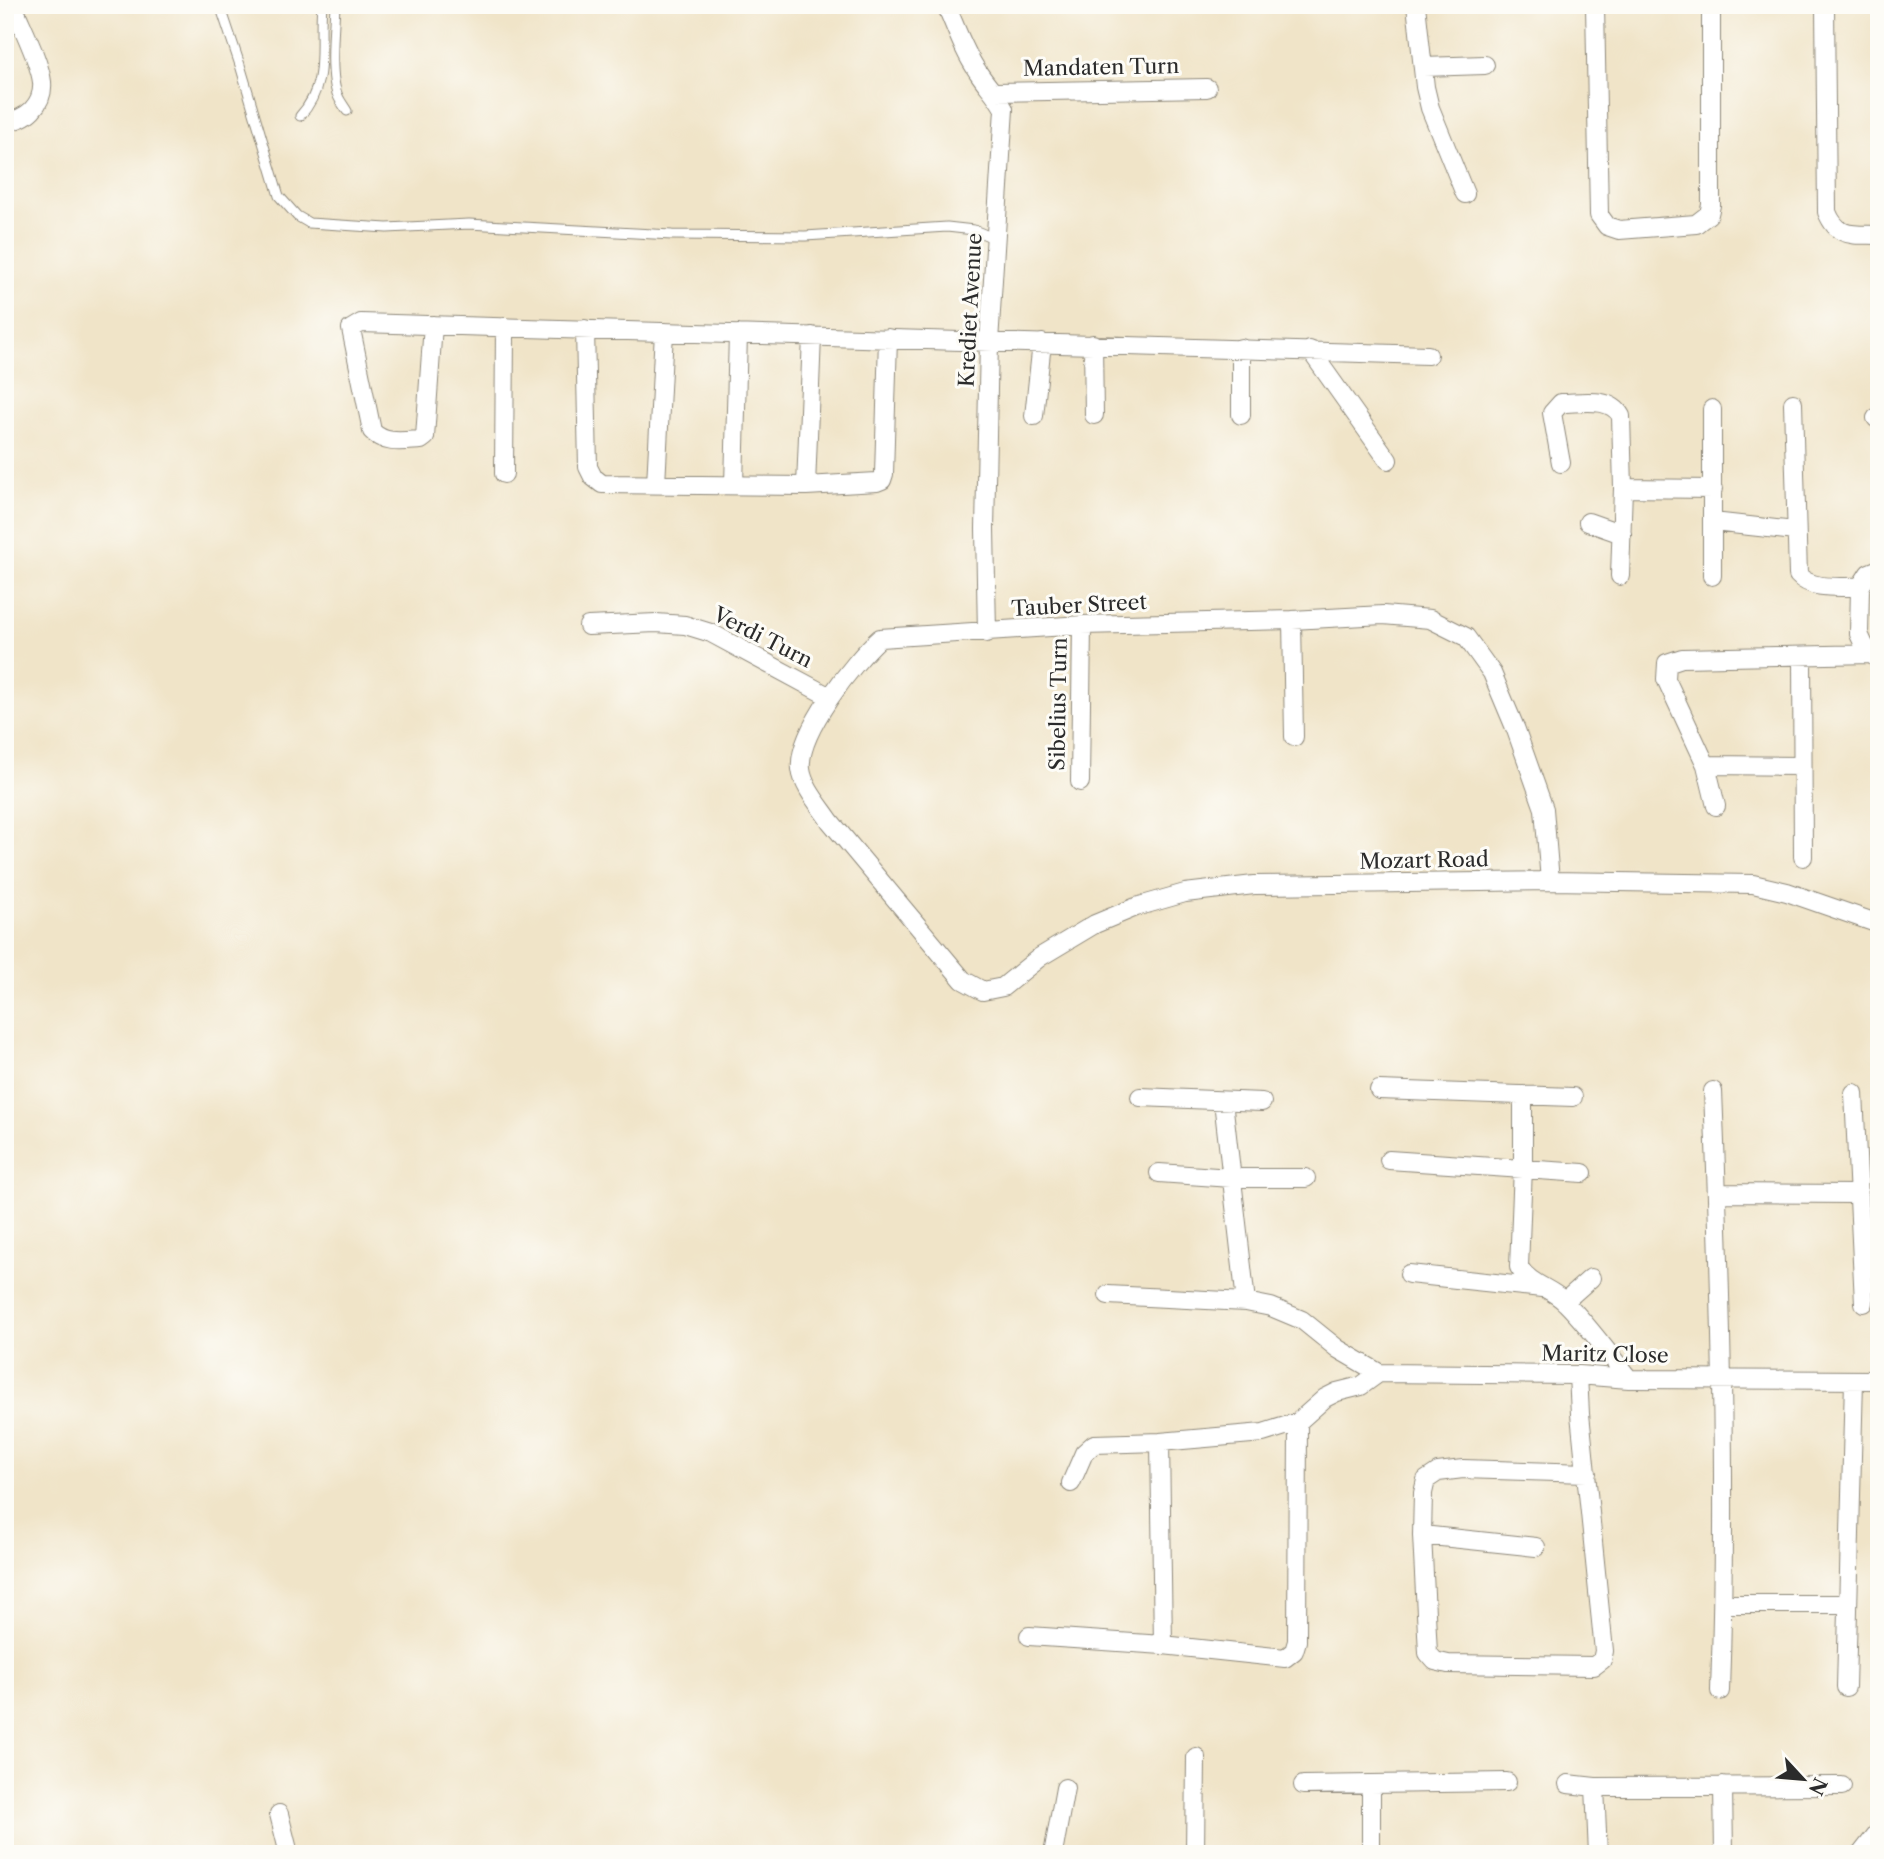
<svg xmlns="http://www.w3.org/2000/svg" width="1884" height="1859" font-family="'Libre Caslon Text',serif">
<rect width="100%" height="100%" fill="#fdfcf7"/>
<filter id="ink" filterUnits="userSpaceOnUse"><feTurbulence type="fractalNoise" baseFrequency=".0143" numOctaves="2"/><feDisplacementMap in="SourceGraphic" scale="14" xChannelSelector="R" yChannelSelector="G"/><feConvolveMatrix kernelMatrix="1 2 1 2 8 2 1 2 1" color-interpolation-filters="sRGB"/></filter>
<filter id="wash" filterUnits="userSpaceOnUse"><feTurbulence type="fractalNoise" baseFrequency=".00686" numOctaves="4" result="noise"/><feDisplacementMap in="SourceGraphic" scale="28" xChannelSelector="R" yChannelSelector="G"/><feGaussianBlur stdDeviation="1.57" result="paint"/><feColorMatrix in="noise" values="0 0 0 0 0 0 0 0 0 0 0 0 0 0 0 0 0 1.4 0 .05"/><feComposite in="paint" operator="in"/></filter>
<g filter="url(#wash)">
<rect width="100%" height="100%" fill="#f0e4c8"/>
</g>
<g filter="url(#ink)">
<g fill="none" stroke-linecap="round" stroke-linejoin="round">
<defs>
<path id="service" d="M 220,5 L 240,65 L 279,196 L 297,216 L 309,223 L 387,228 L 469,224 L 672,235 L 805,236 L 947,227 L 974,230 L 996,239
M 335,5 C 334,28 329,76 338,96 C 340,101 344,106 347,111
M 300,116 C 330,84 318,45 322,5"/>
<path id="minor" d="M 946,5 C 956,28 964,52 978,72 C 987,86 996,94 1004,109 L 989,342 L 985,529 L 987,633
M 1416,5 L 1425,87 L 1430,108 L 1465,194
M 1595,5 L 1599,215 L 1607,226 L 1619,230 L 1696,224 L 1709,214 L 1711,205 L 1711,5
M 1825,5 L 1827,212 C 1838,239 1853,234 1879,235
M 1423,67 L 1485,65
M 996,92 L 1207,88
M 5,121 C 26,121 44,104 42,82 C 40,62 21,25 13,5
M 433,325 L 425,437 L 421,440 C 403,441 385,445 372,431 L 351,329 L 361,323 L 1428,355
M 585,329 L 588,467 L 593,477 L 602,484 L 806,486 L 877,482 L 882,480 L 884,474 L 888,338
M 1093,344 L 1094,415
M 1310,350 L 1388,460
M 1793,403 L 1798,575 C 1812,591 1841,586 1860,587
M 1241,415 L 1241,348
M 1034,416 L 1042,343
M 1876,418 L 1879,419
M 1561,463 L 1552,413 L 1561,403 C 1581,403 1610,396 1621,416 L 1623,488 L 1620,576
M 504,474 L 505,327
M 656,484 L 664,332
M 734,485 L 738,334
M 806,486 L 812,336
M 1623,488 L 1713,489
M 1588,522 L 1622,534
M 1713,522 L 1795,531
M 1712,576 L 1712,409
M 1292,620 L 1294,737
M 588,626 L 656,623 L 685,625 L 711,633 L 830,697
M 1802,656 L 1803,857
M 1877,659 L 1864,645 L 1859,634 L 1860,587 L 1869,573 L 1879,569
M 1706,765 L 1802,766
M 1080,782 L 1082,625
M 1716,806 L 1706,765 L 1666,679 L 1667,663 L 1682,658 L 1871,654
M 1550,881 L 1544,809 L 1516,730 L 1492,673 L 1466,637 L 1430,619 L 1383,615 L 1292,620 L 1082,625 L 880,638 C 854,661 797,733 801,769 C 803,787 820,806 830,821 L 963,980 L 983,991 L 1003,987 L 1040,957 L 1095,924 L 1136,907 L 1185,893 L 1254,885 L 1550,881 L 1753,884 L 1787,892 L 1879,924
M 1379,1090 L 1573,1097
M 1713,1091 C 1721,1291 1727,1491 1720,1691
M 1854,1093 L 1864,1303
M 1523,1095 L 1523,1167 L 1519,1267 C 1530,1285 1552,1288 1566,1303 C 1589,1326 1608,1353 1629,1379
M 1140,1097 L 1262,1102
M 1223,1101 L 1246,1302
M 1389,1160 L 1583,1173
M 1159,1173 L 1231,1178 L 1306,1178
M 1717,1193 L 1858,1194
M 1409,1274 L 1542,1288
M 1108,1295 L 1246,1302 L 1271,1307 L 1302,1320 L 1338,1349 L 1379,1373 L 1578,1375 L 1629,1379 L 1879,1380
M 1565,1301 L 1591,1278
M 1578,1375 L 1580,1414 L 1604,1651 L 1602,1660 L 1594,1666 L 1448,1664 L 1435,1661 L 1428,1653 L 1422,1535 L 1423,1493 L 1426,1480 L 1438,1472 L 1463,1469 L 1587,1473
M 1160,1442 L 1163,1645
M 1071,1483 L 1084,1453 L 1094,1444 L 1160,1442 L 1263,1433 L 1298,1422 L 1325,1398 L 1337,1392 L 1361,1386 L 1379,1373
M 1422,1535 L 1536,1547
M 1723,1604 L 1847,1604
M 1029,1636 L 1163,1645 L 1285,1658 L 1294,1651 L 1297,1641 L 1298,1422
M 1846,1687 L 1854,1380
M 1568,1784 L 1595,1787 L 1842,1786
M 1303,1785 L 1507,1782
M 1371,1785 L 1371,1854
M 1723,1786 L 1724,1854
M 1595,1787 L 1598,1854
M 279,1814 L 289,1854
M 1053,1854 L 1065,1788
M 1195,1854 L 1196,1757
M 1861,1854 L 1879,1831"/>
</defs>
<use href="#service" stroke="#8e887a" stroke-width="11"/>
<use href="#minor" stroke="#8e887a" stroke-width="20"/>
<use href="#service" stroke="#fff" stroke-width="9"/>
<use href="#minor" stroke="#fff" stroke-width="18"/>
</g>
</g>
<g text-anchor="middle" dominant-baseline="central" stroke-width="6" stroke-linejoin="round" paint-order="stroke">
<g font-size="21" fill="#2b2b2b" stroke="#fdfcf7">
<text transform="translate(1101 67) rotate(-1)">Mandaten Turn</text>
<text transform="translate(970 310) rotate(-87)">Krediet Avenue</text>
<text transform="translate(1079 605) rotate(-3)">Tauber Street</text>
<text transform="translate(763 637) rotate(27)">Verdi Turn</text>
<text transform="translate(1058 704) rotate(-89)">Sibelius Turn</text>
<text transform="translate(1424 860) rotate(-1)">Mozart Road</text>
<text transform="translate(1605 1354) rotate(1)">Maritz Close</text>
</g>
</g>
<rect width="1884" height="1859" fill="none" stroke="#fdfcf7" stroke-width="28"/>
<g transform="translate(1803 1779) rotate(116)" stroke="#fdfcf7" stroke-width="5" paint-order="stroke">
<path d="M0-5L12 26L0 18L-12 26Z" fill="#2b2b2b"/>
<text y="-10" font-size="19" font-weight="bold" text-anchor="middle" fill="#2b2b2b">N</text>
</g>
</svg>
